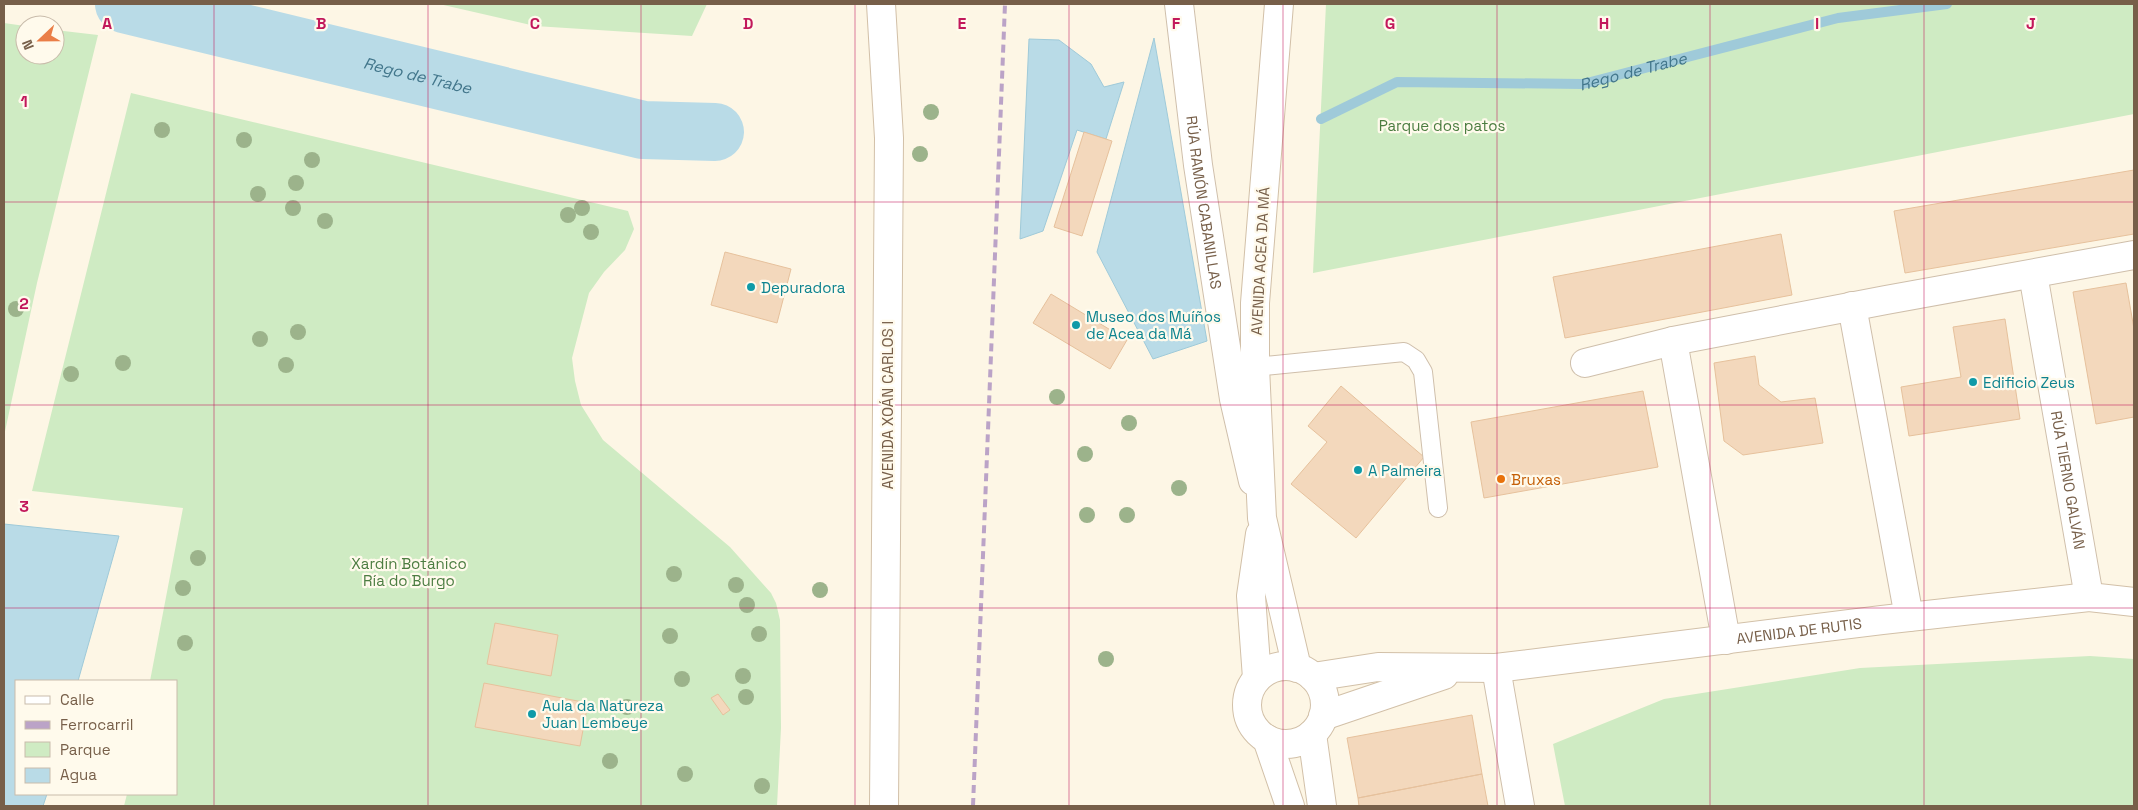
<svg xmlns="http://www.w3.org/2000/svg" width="2138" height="810" font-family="'Space Grotesk',sans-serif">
<rect width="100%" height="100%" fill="#fdf6e5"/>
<path fill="#cfebc3" d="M 439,4 L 707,4 L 692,36 L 535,26 Z
M 1326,4 L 2134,4 L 2134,114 L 1313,273 Z
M 4,23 L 25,26 L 25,55 L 55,55 L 55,30 L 98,35 L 37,283 L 4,436 Z
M 131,93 L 628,211 L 634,229 L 625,250 L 604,272 L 589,293 L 572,358 L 575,381 L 581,405 L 603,440 L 730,547 L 771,593 L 776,603 L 780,620 L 781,728 L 777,806 L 124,806 L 127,794 L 176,794 L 176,681 L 150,681 L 183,508 L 32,491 Z
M 2090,656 L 2134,659 L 2134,806 L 1565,806 L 1553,744 L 1664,699 L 1860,668 Z"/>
<path fill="#b9dbe7" stroke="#9fcad9" d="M 1154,38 L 1207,341 L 1153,359 L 1097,252 Z
M 1029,39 L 1059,40 L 1091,64 L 1104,87 L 1124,82 L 1106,139 L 1077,130 L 1043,231 L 1020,239 Z
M 4,524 L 119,536 L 78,681 L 16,681 L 16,794 L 47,794 L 43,806 L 4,806 Z"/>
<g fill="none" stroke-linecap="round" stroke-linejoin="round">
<path stroke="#9fcad9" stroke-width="10" id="s1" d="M 1321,119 L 1397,82 L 1583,84 L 1838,18 L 1947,4"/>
<path stroke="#b9dbe7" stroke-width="58" id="s2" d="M 124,4 L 643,130 L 715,132"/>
</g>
<path fill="#f3d8bc" stroke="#e6c19c" d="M 1084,132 L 1112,141 L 1082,236 L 1054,227 Z
M 2134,170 L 2134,234 L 1905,273 L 1894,211 Z
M 1781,234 L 1792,295 L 1565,338 L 1553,277 Z
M 725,252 L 791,269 L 777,323 L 711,305 Z
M 2126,283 L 2134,329 L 2134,417 L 2096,424 L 2073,292 Z
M 1051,294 L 1127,340 L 1110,369 L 1033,323 Z
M 2005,319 L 2020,419 L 1909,436 L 1901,387 L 1961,377 L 1953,327 Z
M 1755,356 L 1759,385 L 1781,402 L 1815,398 L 1823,443 L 1743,455 L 1724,441 L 1714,363 Z
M 1341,386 L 1424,457 L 1356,538 L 1291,484 L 1327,442 L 1308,426 Z
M 1643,391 L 1658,467 L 1484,498 L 1471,422 Z
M 495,623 L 558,635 L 551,676 L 487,664 Z
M 484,683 L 588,703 L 580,746 L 475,727 Z
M 718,694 L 730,710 L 723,715 L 711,698 Z
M 1472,715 L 1482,774 L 1358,798 L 1347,738 Z
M 1482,774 L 1488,806 L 1359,806 L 1358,798 Z"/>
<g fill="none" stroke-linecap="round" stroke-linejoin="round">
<defs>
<path id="lane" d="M 1255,367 L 1404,352 L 1416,360 L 1423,372 L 1438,508"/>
<g id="street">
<path id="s3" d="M 1179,4 L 1198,165 L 1234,399 L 1253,481"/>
<path id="s4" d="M 2033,274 L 2089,597"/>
<path d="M 1852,306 L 1909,617"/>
<path d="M 1585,363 L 1673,341"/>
<path d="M 1726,640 L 1673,341 L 1886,300 L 2134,255"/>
<path d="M 1496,668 L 1520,806"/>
</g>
<g id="secondary">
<path d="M 881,4 L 889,138 L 884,806"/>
<path d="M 1279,4 L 1255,303 L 1255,367 L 1262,518 L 1297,668"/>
<circle cx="1286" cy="705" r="39"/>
<path id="s5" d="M 1313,677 L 1378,667 L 1496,668 L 1882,620 L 2089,597 L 2134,602"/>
<path d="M 1257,678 L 1251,596 L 1260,534"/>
<path d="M 1323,716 L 1444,675"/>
<path d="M 1312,734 L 1322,806"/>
<path d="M 1267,739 L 1290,806"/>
</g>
</defs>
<use href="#lane" stroke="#cfbfab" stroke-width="20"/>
<use href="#street" stroke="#cfbfab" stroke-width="30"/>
<use href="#secondary" stroke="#d2c0a8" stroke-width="30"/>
<use href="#lane" stroke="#fff" stroke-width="18"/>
<use href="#street" stroke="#fff" stroke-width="28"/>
<use href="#secondary" stroke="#fff" stroke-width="28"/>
<path stroke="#bba3c7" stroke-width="4" stroke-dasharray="8 5" stroke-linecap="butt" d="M 973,806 L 1005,4"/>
</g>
<g fill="#9cb38b">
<circle cx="931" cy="112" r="8"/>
<circle cx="162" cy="130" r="8"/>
<circle cx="244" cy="140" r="8"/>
<circle cx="920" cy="154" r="8"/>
<circle cx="312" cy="160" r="8"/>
<circle cx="296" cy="183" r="8"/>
<circle cx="258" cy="194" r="8"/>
<circle cx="293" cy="208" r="8"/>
<circle cx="582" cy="208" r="8"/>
<circle cx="568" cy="215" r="8"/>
<circle cx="325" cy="221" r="8"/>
<circle cx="591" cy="232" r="8"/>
<circle cx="16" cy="309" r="8"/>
<circle cx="298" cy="332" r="8"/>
<circle cx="260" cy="339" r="8"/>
<circle cx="123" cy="363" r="8"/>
<circle cx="286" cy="365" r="8"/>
<circle cx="71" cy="374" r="8"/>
<circle cx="1057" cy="397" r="8"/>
<circle cx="1129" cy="423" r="8"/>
<circle cx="1085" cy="454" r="8"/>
<circle cx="1179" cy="488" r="8"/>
<circle cx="1087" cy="515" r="8"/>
<circle cx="1127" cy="515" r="8"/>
<circle cx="198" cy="558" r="8"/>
<circle cx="674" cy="574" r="8"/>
<circle cx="736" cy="585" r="8"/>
<circle cx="183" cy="588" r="8"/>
<circle cx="820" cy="590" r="8"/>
<circle cx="747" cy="605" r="8"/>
<circle cx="759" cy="634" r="8"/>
<circle cx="670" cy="636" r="8"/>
<circle cx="185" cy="643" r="8"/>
<circle cx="1106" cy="659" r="8"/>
<circle cx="743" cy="676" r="8"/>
<circle cx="682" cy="679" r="8"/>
<circle cx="746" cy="697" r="8"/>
<circle cx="627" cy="707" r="8"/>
<circle cx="610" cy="761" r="8"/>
<circle cx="685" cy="774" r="8"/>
<circle cx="762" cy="786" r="8"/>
</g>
<path fill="none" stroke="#c2185b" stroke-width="1" stroke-opacity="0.55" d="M 214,4 L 214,806M 428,4 L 428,806M 641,4 L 641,806M 855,4 L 855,806M 1069,4 L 1069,806M 1283,4 L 1283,806M 1497,4 L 1497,806M 1710,4 L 1710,806M 1924,4 L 1924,806M 4,202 L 2134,202M 4,405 L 2134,405M 4,608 L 2134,608"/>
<g fill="#0f9aa8" stroke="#fffaec" stroke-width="2">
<circle cx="751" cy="287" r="5"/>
<circle cx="1076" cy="325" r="5"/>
<circle cx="1973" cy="382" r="5"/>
<circle cx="1358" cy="470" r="5"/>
<circle cx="532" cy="714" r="5"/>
</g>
<circle fill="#e8710a" stroke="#fffaec" stroke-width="2" cx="1501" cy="479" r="5"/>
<g text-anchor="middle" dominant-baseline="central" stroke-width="4.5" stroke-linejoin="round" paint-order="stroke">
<g font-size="15" fill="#4c7d41" stroke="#fffaec">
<text x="1442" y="125">Parque dos patos</text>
<text x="409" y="563">Xardín Botánico<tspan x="409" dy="17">Ría do Burgo</tspan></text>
</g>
<g font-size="15" fill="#775f49" stroke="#fffaec">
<text stroke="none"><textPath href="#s3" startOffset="200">RÚA RAMÓN CABANILLAS</textPath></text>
<text transform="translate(1260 261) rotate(-87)">AVENIDA ACEA DA MÁ</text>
<text transform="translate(887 405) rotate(-90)">AVENIDA XOÁN CARLOS I</text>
<text stroke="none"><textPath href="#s4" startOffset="209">RÚA TIERNO GALVÁN</textPath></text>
<text stroke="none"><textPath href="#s5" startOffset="489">AVENIDA DE RUTIS</textPath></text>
</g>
<g font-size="15" fill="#0d838f" stroke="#fffaec" text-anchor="start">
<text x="761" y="287">Depuradora</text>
<text x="1086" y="316">Museo dos Muíños<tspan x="1086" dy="17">de Acea da Má</tspan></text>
<text x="1983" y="382">Edificio Zeus</text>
<text x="1368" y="470">A Palmeira</text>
<text x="542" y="705">Aula da Natureza<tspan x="542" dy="17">Juan Lembeye</tspan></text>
</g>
<g font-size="15" fill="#c56008" stroke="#fffaec" text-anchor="start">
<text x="1511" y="479">Bruxas</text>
</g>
<g font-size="16" font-style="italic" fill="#42768b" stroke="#fffaec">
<text stroke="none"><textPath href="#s1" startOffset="322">Rego de Trabe</textPath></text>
<text stroke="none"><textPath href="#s2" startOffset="302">Rego de Trabe</textPath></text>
</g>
</g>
<g font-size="16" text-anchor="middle" font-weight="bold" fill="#c2185b" stroke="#fffaec" stroke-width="4.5" stroke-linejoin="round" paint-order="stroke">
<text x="107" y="29">A</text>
<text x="321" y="29">B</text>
<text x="535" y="29">C</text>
<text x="748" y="29">D</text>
<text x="962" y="29">E</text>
<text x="1176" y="29">F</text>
<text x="1390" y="29">G</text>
<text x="1604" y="29">H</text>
<text x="1817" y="29">I</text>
<text x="2031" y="29">J</text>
<text x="24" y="107">1</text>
<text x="24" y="309">2</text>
<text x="24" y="512">3</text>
</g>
<rect width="2138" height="810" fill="none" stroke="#775f49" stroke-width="10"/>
<rect x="15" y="680" width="162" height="115" fill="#fffaec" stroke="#c9bcab"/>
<rect x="25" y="696" width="25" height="8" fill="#ffffff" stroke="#c9bcab"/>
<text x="60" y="705" font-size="15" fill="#775f49">Calle</text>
<rect x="25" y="721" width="25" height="8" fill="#bba3c7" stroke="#c9bcab"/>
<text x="60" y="730" font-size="15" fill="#775f49">Ferrocarril</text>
<rect x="25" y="742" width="25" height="15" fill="#cfebc3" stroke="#c9bcab"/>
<text x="60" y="755" font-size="15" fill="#775f49">Parque</text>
<rect x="25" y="768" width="25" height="15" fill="#b9dbe7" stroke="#c9bcab"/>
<text x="60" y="780" font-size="15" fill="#775f49">Agua</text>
<g transform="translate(40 40) rotate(248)"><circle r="24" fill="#fffaec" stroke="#c9bcab"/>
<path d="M0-4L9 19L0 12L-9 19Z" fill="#ea7e47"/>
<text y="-8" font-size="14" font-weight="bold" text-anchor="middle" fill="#775f49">N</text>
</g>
</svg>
